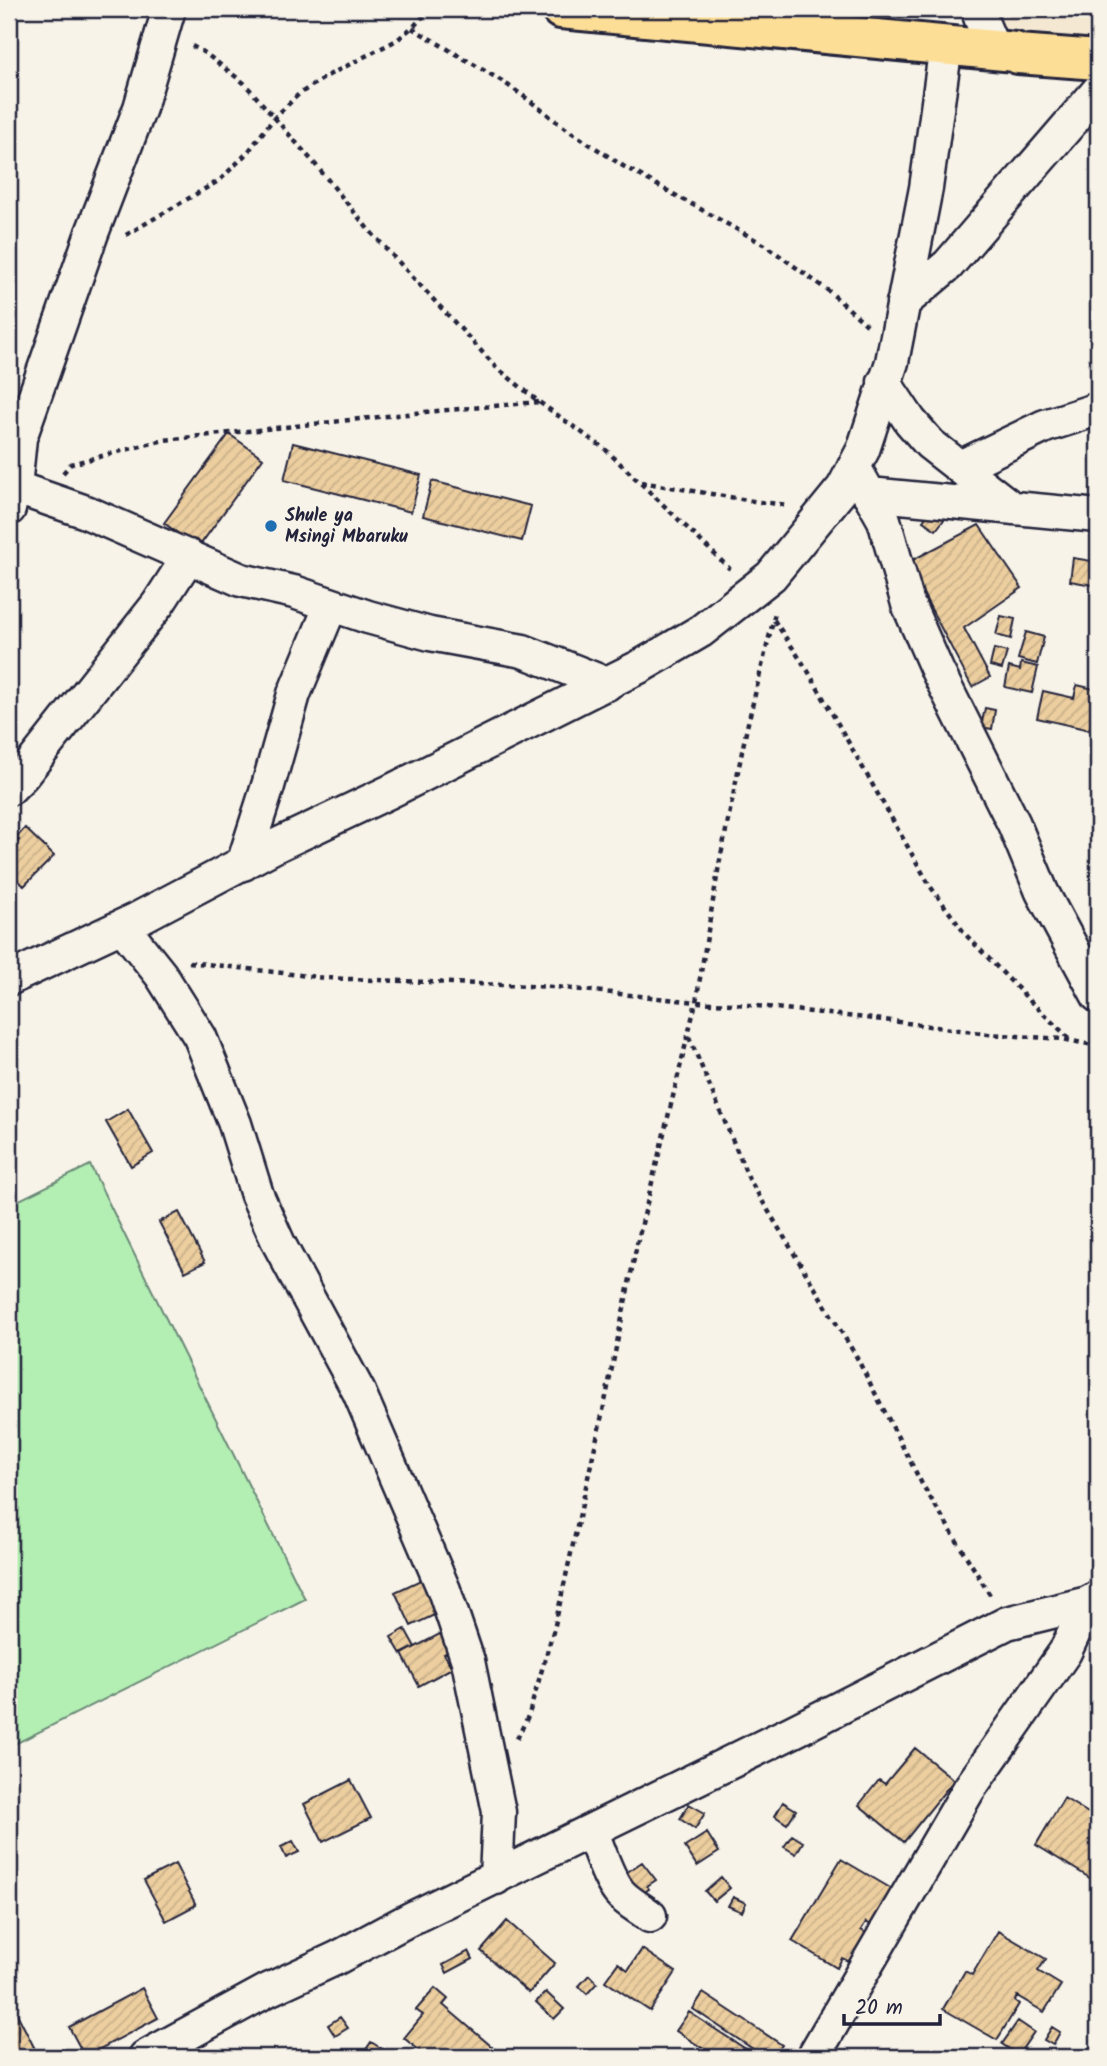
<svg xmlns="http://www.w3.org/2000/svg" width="1107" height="2066" font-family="Kalam,sans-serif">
<defs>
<pattern id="building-hatch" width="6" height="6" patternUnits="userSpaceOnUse" patternTransform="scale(1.75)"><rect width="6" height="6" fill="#ecce9f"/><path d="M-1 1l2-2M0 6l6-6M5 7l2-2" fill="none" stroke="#cab18a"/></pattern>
</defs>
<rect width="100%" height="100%" fill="#f7f3e8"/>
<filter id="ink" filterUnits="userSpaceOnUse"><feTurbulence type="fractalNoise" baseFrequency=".0143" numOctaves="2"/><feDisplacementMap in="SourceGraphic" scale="14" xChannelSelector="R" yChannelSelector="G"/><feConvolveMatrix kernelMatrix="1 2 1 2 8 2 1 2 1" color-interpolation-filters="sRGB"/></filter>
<g filter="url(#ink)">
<path fill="#f4e8d2" d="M 996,9 L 1098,9 L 1098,54 L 990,46 Z"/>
<path fill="#b3eeb3" stroke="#6a8877" stroke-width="2" d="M 90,1165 L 305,1599 L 9,1747 L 9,1205 Z"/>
<path fill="url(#building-hatch)" stroke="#22223b" stroke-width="2" d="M 229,434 L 263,458 L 198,548 L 164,523 Z
M 293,443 L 421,475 L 411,512 L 284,480 Z
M 432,481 L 531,506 L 522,541 L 423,516 Z
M 934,507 L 946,517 L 936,530 L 923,521 Z
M 979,525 L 1022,588 L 964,628 L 990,677 L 972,687 L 907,563 Z
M 1073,558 L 1098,562 L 1098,586 L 1070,581 Z
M 1001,616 L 1015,619 L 1011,639 L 996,635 Z
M 1026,632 L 1044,637 L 1037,664 L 1018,659 Z
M 994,649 L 1007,652 L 1002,669 L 990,666 Z
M 1021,663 L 1038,667 L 1032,693 L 1005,687 L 1009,667 L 1020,670 Z
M 1077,685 L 1098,690 L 1090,730 L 1037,718 L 1043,691 L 1074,698 Z
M 985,708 L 995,710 L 992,729 L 981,727 Z
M 25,828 L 54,856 L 24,886 L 9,871 L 9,851 L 19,840 L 16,838 Z
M 128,1109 L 153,1153 L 131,1166 L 106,1122 Z
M 179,1212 L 205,1262 L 185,1272 L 159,1222 Z
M 427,1577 L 443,1611 L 411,1626 L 395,1592 Z
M 451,1628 L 461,1646 L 444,1654 L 452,1668 L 419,1686 L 402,1654 Z
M 405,1629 L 415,1647 L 401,1654 L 391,1637 Z
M 915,1748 L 954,1780 L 904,1842 L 859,1805 L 879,1780 L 885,1784 Z
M 351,1780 L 371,1818 L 323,1842 L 304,1804 Z
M 1064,1798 L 1098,1819 L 1098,1883 L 1036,1845 Z
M 783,1802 L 796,1810 L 787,1824 L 775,1816 Z
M 689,1804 L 705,1813 L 695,1829 L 680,1819 Z
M 707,1833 L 719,1852 L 697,1866 L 685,1847 Z
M 792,1835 L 803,1842 L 796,1854 L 784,1847 Z
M 293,1841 L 299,1852 L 286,1858 L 281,1847 Z
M 841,1859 L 892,1889 L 871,1925 L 866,1922 L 861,1930 L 871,1936 L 854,1964 L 842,1958 L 837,1968 L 792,1941 Z
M 642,1862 L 656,1880 L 647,1886 L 649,1889 L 639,1896 L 623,1875 Z
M 175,1864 L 196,1905 L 166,1921 L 144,1880 Z
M 721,1877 L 730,1888 L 714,1901 L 705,1891 Z
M 733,1897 L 746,1903 L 742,1912 L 728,1906 Z
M 507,1921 L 555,1963 L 529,1993 L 481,1951 Z
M 998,1931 L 1046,1959 L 1038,1971 L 1061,1985 L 1044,2012 L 1017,1996 L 1015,2001 L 1019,2004 L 997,2040 L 943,2009 L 965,1971 L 972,1975 Z
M 642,1949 L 676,1972 L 650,2011 L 605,1981 L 618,1963 L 628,1970 Z
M 469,1951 L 473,1959 L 447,1973 L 443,1965 Z
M 589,1975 L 597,1983 L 587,1994 L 579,1986 Z
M 142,1988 L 158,2018 L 85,2057 L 69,2027 Z
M 435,1988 L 448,1999 L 443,2005 L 504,2057 L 427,2057 L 404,2038 L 423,2015 L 416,2010 Z
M 546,1992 L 564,2009 L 554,2019 L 536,2002 Z
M 703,1993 L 782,2045 L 774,2057 L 765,2057 L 693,2009 Z
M 9,1998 L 39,2057 L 9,2057 Z
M 689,2012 L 758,2057 L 716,2057 L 676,2031 Z
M 340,2017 L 348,2028 L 335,2036 L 328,2025 Z
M 1018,2021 L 1034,2032 L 1018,2055 L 1002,2044 Z
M 1052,2027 L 1060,2032 L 1053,2045 L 1044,2040 Z
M 371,2042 L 395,2057 L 361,2057 Z"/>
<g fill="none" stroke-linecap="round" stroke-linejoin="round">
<defs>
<path id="minor" d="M 980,9 L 980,17 L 994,50
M 903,303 L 948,265 L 1098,91
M 884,382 L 910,421 L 930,444 L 1012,508
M 854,467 L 884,520 L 908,604 L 937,670 L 1014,824 L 1042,892 L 1098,996
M 960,467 L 1045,426 L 1098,409
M 14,487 L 86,512 L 241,580 L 294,592 L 368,617 L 430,634 L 523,651 L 607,684
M 869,494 L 1098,516
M 9,509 L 16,477 L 20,438 L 92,233 L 140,108 L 169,9
M 9,789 L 22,776 L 158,604 L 189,556
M 243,864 L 268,786 L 294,694 L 331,605
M 122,926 L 161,975 L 200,1037 L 235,1124 L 257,1195 L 279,1244 L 359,1392 L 444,1590 L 468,1661 L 499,1812 L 496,1878
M 9,979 L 137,919 L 277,845 L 389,792 L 641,666 L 701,631 L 771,576 L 843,488 L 863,450 L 892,362 L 926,188 L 946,45
M 591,1831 C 600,1850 606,1875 619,1892 C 627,1902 640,1908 650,1916
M 145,2057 L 268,1990 L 337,1958 L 410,1919 L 792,1732 L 1007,1623 L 1088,1603 L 1098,1597
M 813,2057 L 969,1789 L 1065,1652 L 1088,1603"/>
<path id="major" d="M 561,9 L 1015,52 L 1018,54 L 1098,60"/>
</defs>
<use href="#minor" stroke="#22223b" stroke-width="37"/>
<use href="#major" stroke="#22223b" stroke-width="44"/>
<path stroke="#22223b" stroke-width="4.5" stroke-dasharray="5 5" stroke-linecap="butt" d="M 412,28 L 502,81 L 529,100 L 565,128 L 623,166 L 765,245 L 830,292 L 867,325
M 192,46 L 205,53 L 244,83 L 315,164 L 368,229 L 496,367 L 539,402 L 605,449 L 730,569
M 126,235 L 220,180 L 248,152 L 274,118 L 299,94 L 327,76 L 397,40 L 415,25 L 430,9
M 63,473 L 71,464 L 164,440 L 425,412 L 539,402
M 641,482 L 759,502 L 788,505
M 774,620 L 808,671 L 930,886 L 966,935 L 1028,999 L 1072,1041
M 189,962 L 325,978 L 555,987 L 696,1002 L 749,1005 L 892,1021 L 988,1034 L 1062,1039 L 1098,1046
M 689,1037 L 749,1179 L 856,1356 L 922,1484 L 990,1595
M 517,1739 L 529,1714 L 555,1625 L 606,1397 L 637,1244 L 696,1002 L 719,865 L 747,727 L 775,613"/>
<use href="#minor" stroke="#f7f3e8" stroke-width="32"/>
<use href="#major" stroke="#fdde96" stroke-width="38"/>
</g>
</g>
<circle fill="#1f6fb2" stroke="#f7f3e8" stroke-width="2.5" cx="271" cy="526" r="7"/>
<g text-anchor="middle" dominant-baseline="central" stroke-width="5" stroke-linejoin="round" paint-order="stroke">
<g font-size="18" font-weight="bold" fill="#22223b" stroke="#f7f3e8" text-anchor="start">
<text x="285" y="516">Shule ya<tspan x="285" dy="21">Msingi Mbaruku</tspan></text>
</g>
</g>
<rect width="1107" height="2066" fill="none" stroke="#f7f3e8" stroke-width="35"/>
<rect x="18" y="18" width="1072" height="2031" fill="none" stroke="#22223b" stroke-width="2.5" filter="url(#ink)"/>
<path d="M844 2014v10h96v-10" fill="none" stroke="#22223b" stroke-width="3.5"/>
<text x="855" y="2014" font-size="21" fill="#22223b" stroke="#f7f3e8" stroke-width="5" paint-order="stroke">20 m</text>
</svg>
